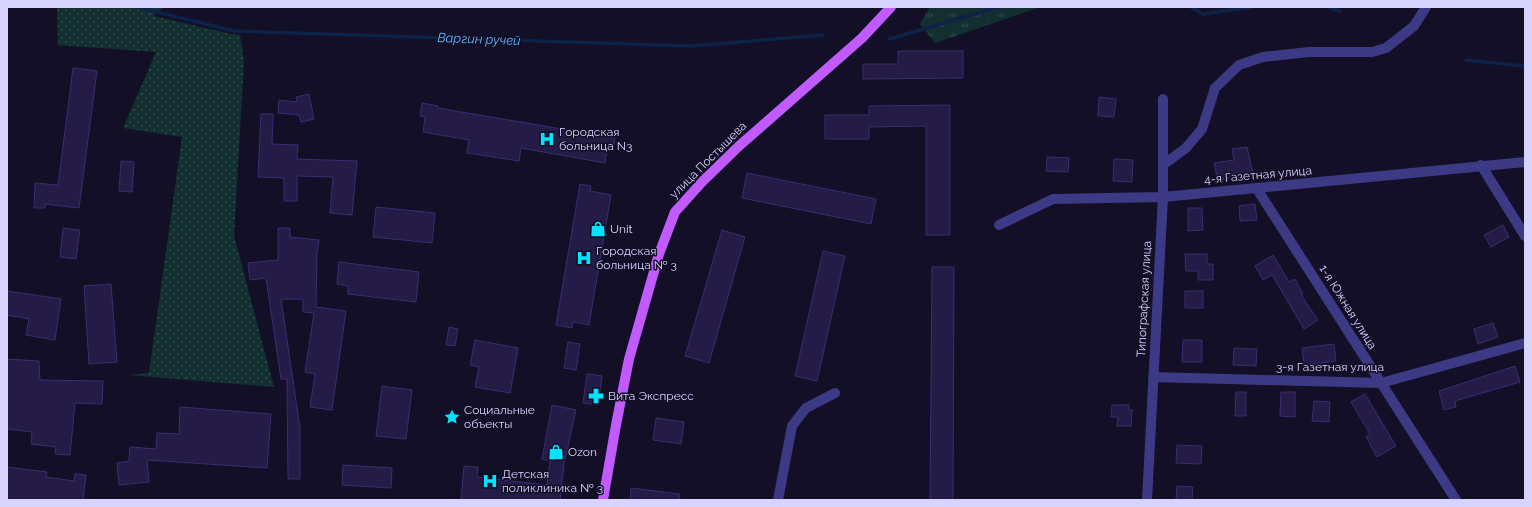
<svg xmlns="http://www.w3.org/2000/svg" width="1532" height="507" font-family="Raleway,sans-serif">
<defs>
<pattern id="grass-tufts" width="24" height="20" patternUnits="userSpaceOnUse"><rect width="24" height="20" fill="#12302f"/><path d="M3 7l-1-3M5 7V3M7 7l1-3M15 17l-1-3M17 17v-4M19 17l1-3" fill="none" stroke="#344d4e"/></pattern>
<pattern id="park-dots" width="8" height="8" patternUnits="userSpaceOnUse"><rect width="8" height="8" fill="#12302f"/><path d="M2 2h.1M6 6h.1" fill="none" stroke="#344d4e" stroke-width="1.8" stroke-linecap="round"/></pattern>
</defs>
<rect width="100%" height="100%" fill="#130f26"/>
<path fill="url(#grass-tufts)" d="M 930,7 L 1041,7 L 935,43 L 920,24 Z"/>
<path fill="url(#park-dots)" d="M 57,7 L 164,7 L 154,16 L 231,34 L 240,35 L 244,61 L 234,236 L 274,387 L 127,375 L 149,373 L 182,137 L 123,128 L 156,52 L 58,45 Z"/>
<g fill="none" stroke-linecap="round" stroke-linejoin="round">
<path stroke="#0c2248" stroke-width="3.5" d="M 137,7 L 234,31 L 691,46 L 823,35
M 1191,7 L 1203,14 L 1253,7
M 1328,7 L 1340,11
M 889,39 L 999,7
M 1466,60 L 1525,66"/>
</g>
<path fill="#241b47" stroke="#3b2d73" d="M 898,51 L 963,51 L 963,78 L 863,79 L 863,64 L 898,64 Z
M 73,68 L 97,71 L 79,208 L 45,204 L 45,208 L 34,208 L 35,183 L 58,185 Z
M 309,94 L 314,119 L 301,122 L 299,115 L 278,113 L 279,100 L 297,102 L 296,97 Z
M 1099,97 L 1116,99 L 1114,117 L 1098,116 Z
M 422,103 L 438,106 L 438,108 L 615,138 L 613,150 L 607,149 L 605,163 L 521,148 L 519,161 L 467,153 L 469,140 L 423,132 L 425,117 L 420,116 Z
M 950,105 L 950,235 L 926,235 L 926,126 L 869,127 L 869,139 L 825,139 L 825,115 L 869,115 L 869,106 Z
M 261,114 L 273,114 L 272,144 L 298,145 L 297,159 L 357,161 L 352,215 L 330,213 L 333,177 L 297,176 L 297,201 L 284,201 L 284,178 L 258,177 Z
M 1247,147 L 1253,174 L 1218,181 L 1214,163 L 1234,160 L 1232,149 Z
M 1047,157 L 1069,158 L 1068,172 L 1046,171 Z
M 1114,159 L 1133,160 L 1132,182 L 1113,181 Z
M 121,161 L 134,162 L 132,192 L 119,191 Z
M 747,173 L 876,199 L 871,224 L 742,198 Z
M 580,184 L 591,186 L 590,191 L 611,195 L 589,325 L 573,322 L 572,328 L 556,325 Z
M 1255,204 L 1257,220 L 1240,221 L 1239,206 Z
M 376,207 L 435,213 L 432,243 L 373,237 Z
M 1188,208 L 1202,208 L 1203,230 L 1188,231 Z
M 1503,225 L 1509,237 L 1491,247 L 1484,235 Z
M 63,228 L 80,230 L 76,259 L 60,257 Z
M 278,228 L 290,228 L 290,237 L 319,240 L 317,254 L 316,307 L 346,311 L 332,410 L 310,407 L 315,374 L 305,372 L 314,313 L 303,312 L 303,299 L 281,299 L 300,428 L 300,479 L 288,479 L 287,379 L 281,379 L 266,278 L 250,280 L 248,263 L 278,260 Z
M 722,230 L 745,237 L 709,363 L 685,356 Z
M 823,251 L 845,256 L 817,381 L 795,376 Z
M 1185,254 L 1207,254 L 1207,264 L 1213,264 L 1213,280 L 1198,280 L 1198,271 L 1186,271 Z
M 1273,255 L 1289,282 L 1295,279 L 1303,294 L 1301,295 L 1318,320 L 1304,329 L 1272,275 L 1263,280 L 1255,266 Z
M 339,262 L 419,272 L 416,302 L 348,294 L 348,286 L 337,284 Z
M 932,267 L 954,267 L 953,500 L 930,500 Z
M 111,284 L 117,362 L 89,364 L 84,286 Z
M 7,291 L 61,299 L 55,340 L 26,335 L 29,319 L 7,315 Z
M 1185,291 L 1203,291 L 1203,308 L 1185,308 Z
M 1493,323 L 1498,337 L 1478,344 L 1474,329 Z
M 449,327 L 458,329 L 455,346 L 446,345 Z
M 475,340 L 518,348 L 510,393 L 475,387 L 479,367 L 470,365 Z
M 1183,340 L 1202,340 L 1202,362 L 1182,362 Z
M 568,342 L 580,344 L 576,370 L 564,368 Z
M 1334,344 L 1336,361 L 1304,365 L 1302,348 Z
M 1234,348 L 1257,349 L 1256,366 L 1233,365 Z
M 7,359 L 39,361 L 40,380 L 103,381 L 102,404 L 75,403 L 70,455 L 55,454 L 56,447 L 31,444 L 32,432 L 7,429 Z
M 1515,366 L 1520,382 L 1455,401 L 1456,407 L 1444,410 L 1439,391 Z
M 587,374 L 602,376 L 598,405 L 583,403 Z
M 382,386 L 412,390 L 406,439 L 376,436 Z
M 1236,392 L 1246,392 L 1246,416 L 1235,416 Z
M 1281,392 L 1295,392 L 1295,417 L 1280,416 Z
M 1365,394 L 1396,446 L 1377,457 L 1366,437 L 1370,434 L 1351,402 Z
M 1314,401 L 1330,402 L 1329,422 L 1312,421 Z
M 552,405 L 576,410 L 564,464 L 560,500 L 473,500 L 461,499 L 464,466 L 478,467 L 477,477 L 547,485 L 550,461 L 542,459 Z
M 1112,405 L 1129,405 L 1129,410 L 1132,410 L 1131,426 L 1117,426 L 1118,417 L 1111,417 Z
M 180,407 L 271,414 L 267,468 L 147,460 L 149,482 L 119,485 L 117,463 L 129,461 L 130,447 L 156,449 L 157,433 L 179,434 Z
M 656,418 L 684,422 L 681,444 L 653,440 Z
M 1177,445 L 1202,446 L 1201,464 L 1176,463 Z
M 343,465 L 392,468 L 391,488 L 342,485 Z
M 7,467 L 47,472 L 46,477 L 74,481 L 75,474 L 86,475 L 83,500 L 7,500 Z
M 1177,486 L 1193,487 L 1192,500 L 1176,500 Z
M 631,488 L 680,494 L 679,500 L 630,500 Z"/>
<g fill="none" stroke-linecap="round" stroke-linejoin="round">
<path stroke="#3d3a85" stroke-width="10" d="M 1163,165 L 1186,148 L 1202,129 L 1215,88 L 1239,65 L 1263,57 L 1309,52 L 1372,52 L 1386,48 L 1414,26 L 1426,7
M 1481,165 L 1525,236
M 1257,189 L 1456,500
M 999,225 L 1053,199 L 1163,197 L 1525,162
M 1153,377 L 1381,383 L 1525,343
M 778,500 L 792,426 L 806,408 L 835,393
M 1147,500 L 1163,197 L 1163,99"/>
<path stroke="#c25bff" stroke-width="10" d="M 603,500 L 616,425 L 629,359 L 659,254 L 675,212 L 702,182 L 739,146 L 862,38 L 891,7"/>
</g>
<defs>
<symbol id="hospital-bare" viewBox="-9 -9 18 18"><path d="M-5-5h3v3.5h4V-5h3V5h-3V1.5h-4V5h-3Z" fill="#00e5ff" stroke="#130f26" stroke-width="2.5" paint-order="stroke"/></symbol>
<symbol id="shop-bare" viewBox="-9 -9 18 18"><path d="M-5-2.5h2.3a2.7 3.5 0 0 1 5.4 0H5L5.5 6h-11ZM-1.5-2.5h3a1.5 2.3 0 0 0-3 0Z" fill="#00e5ff" stroke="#130f26" stroke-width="2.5" paint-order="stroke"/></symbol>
<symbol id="pharmacy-bare" viewBox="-9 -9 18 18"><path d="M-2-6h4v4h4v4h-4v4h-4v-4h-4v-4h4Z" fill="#00e5ff" stroke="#130f26" stroke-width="2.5" paint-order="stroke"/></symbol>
<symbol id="sight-bare" viewBox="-9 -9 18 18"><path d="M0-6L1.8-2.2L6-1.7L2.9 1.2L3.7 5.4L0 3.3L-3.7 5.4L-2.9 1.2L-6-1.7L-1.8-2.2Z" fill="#00e5ff" stroke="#130f26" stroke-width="2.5" paint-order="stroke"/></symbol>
</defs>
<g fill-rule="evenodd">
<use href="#hospital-bare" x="536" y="128" width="22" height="22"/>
<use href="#shop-bare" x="587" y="218" width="22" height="22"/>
<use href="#hospital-bare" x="573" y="247" width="22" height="22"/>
<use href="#pharmacy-bare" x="585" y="385" width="22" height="22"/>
<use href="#sight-bare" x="441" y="406" width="22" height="22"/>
<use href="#shop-bare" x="545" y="441" width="22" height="22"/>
<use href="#hospital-bare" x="479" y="470" width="22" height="22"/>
</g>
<g text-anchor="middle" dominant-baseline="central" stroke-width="3" stroke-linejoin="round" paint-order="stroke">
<g font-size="12" fill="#d9d4ff" stroke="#130f26" text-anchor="start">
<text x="559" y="132">Городская<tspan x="559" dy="14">больница N3</tspan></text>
<text x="610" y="229">Unit</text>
<text x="596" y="251">Городская<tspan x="596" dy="14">больница № 3</tspan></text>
<text x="608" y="396">Вита Экспресс</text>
<text x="464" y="410">Социальные<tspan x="464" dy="14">объекты</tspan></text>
<text x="568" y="452">Ozon</text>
<text x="502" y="474">Детская<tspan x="502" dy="14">поликлиника № 3</tspan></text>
</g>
<g font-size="12" fill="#d9d4ff" stroke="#130f26">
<text transform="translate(708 160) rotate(-45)">улица Постышева</text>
<text transform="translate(1258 175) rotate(-5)">4-я Газетная улица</text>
<text transform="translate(1144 299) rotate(-87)">Типографская улица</text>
<text transform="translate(1348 307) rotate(58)">1-я Южная улица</text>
<text x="1330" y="367">3-я Газетная улица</text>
</g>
<g font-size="13" font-style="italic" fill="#62b6ff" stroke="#130f26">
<text transform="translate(479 39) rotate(2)">Варгин ручей</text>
</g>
</g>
<rect width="1532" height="507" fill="none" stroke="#d9d4ff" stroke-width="16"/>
</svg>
